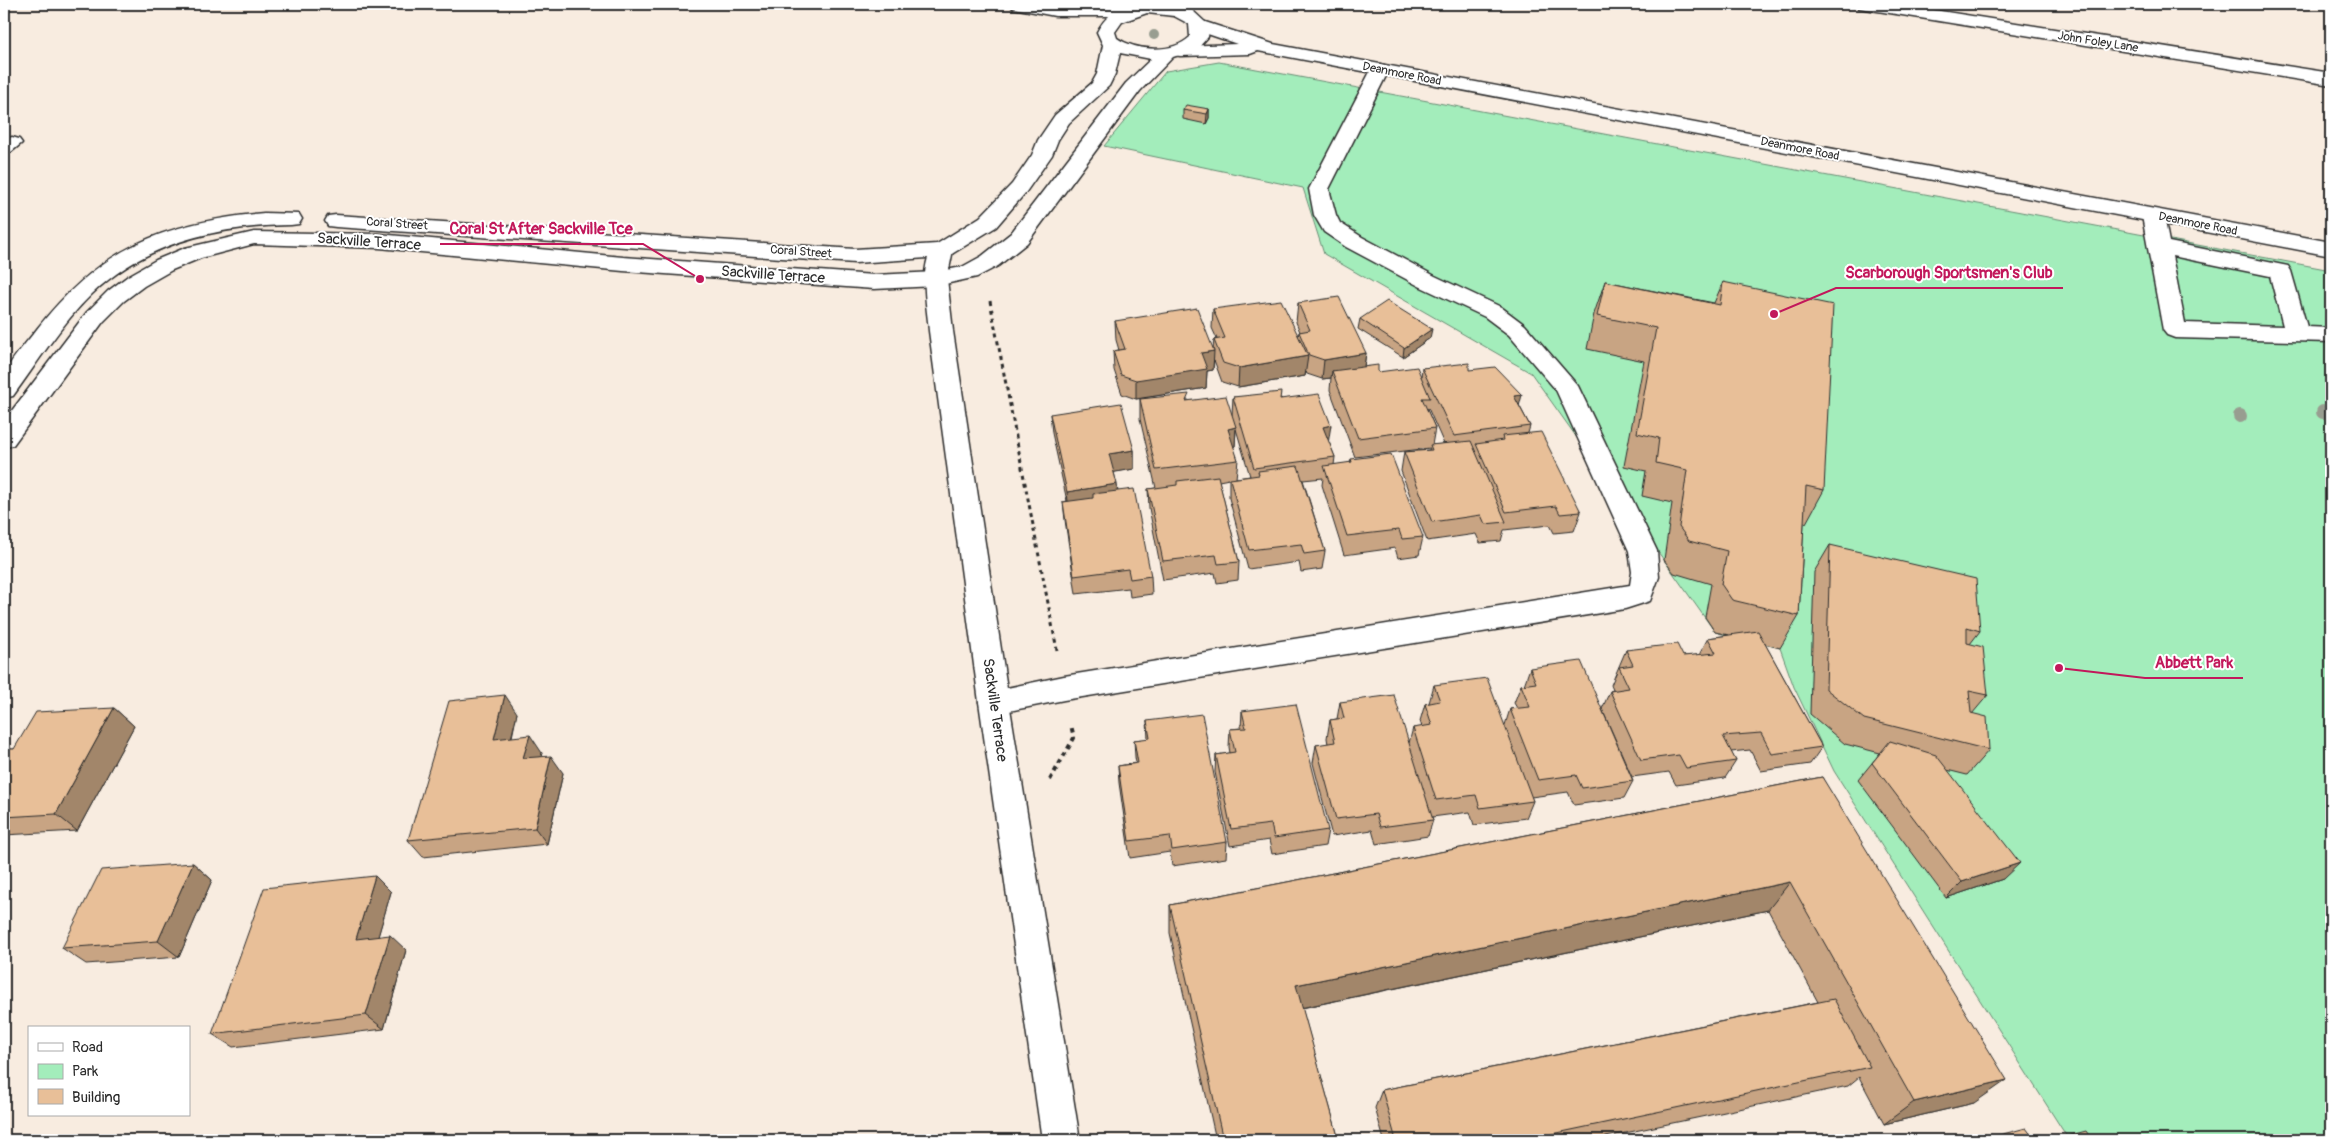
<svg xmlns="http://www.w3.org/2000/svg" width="2335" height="1144" font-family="Pangolin,sans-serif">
<rect width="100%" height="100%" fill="#f8ece0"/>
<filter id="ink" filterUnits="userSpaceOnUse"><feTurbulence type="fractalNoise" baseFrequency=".02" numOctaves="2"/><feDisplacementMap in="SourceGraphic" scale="10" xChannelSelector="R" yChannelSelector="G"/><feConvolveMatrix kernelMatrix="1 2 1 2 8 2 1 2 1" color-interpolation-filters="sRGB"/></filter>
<g filter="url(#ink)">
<path fill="#a3edbb" stroke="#678c73" d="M 1219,62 L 2331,270 L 2331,1140 L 2069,1140 L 1834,771 L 1794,687 L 1780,648 L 1715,632 L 1531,373 L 1324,254 L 1303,188 L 1104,146 L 1166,71 Z"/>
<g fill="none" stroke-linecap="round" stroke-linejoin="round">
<defs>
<path id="service" d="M 1856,4 L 1896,4 L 2331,73 L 2331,85 L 1865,9 L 1859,8 Z
M 1380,64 L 1387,66 L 1389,70 L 1329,189 L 1336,215 L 1340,223 L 1362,237 L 1435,276 L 1501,307 L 1525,325 L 1578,386 L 1657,551 L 1659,577 L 1650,601 L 1625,609 L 1064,700 L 994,714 L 983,711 L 979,702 L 983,693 L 1064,676 L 1630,585 L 1632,572 L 1629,551 L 1556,390 L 1509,335 L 1485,317 L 1419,286 L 1346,247 L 1324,232 L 1314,215 L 1309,189 L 1371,70 L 1373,66 Z
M 2153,210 L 2160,212 L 2164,216 L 2169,242 L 2288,266 L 2291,271 L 2307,327 L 2331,328 L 2331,342 L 2175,338 L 2167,335 L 2163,330 L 2142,216 L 2146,212 ZM 2172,256 L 2270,276 L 2283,326 L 2185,323 Z"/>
<path id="minor" d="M 1010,4 L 1132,6 L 1138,7 L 1141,11 L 1138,15 L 1132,16 L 1055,16 L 1013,8 Z
M 1199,20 L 1273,44 L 2331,242 L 2331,256 L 1258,51 L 1250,54 L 1180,56 L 1174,55 L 1171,51 L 1174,47 L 1180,46 L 1237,44 L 1193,29 L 1190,25 L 1193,21 Z
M 12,137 L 19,139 L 22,143 L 11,152 L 4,154 L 4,140 Z
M 942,243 L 950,245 L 953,250 L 947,279 L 953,331 L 1009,702 L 1080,1140 L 1042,1140 L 979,702 L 929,331 C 927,305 918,269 934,245 Z"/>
<path id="secondary" d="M 1141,4 L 1170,4 L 1192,10 L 1206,23 L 1209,30 L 1208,37 L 1197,49 L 1173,57 L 1140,91 L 1027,243 L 998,266 L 977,277 L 936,286 L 874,289 L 623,271 L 379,248 L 254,244 L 201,258 L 172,270 L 144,286 L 124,301 L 103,322 L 13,445 L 4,448 L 4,421 L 87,312 L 108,291 L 128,276 L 156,260 L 185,248 L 254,232 L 379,234 L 623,257 L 874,275 L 936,272 L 962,267 L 982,256 L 1011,233 L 1126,83 L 1151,59 L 1120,53 L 1115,74 L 1109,86 L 1069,123 L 1058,140 L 1052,155 L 1026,192 L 996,227 L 950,255 L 942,257 L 855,263 L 336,227 L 328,226 L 325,221 L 328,216 L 336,215 L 855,249 L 937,244 L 980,217 L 1012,184 L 1032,155 L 1038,140 L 1055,115 L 1092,83 L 1097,74 L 1103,45 L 1097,32 C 1110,8 1118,13 1141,4 ZM 1147,13 L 1174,16 L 1189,24 L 1190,37 C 1172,54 1136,51 1117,38 L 1115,32 L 1122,22 Z
M 264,213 L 299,214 L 302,219 L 299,224 L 291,225 C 218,226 146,242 92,294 C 61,324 38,362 13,396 L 4,398 C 4,391 2,382 4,375 C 5,367 31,337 37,329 C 100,248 164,222 264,213 Z"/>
</defs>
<use href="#service" stroke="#2b2b2b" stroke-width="3"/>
<use href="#minor" stroke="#2b2b2b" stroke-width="3"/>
<use href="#secondary" stroke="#2b2b2b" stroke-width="3"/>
<path stroke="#2b2b2b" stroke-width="3" stroke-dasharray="4 4" stroke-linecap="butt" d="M 990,301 L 1057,650"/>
<path stroke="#2b2b2b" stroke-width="4" stroke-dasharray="4.5 4.5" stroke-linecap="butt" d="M 1050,780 L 1074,738 L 1071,725"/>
<use href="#service" fill="#fff" fill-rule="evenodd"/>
<use href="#minor" fill="#fff" fill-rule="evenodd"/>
<use href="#secondary" fill="#fff" fill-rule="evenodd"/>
</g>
<g fill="#989d90">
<circle cx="1154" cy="35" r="5"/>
<circle cx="2323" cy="412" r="7"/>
<circle cx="2240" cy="416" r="7"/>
</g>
<path fill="#c8a483" stroke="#2b2b2b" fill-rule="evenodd" d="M 1209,109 L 1209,118 L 1206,124 L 1183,119 L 1183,110 Z
M 1605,281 L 1714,303 L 1723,282 L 1824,490 L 1806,523 L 1804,522 L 1799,616 L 1780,648 L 1765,644 L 1822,747 L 1810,764 L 1761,771 L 1750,750 L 1731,752 L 1736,761 L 1725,778 L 1676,785 L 1669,772 L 1632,777 L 1602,709 L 1610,691 L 1613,690 L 1611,685 L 1626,650 L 1683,656 L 1699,655 L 1708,638 L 1729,635 L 1715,632 L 1705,617 L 1711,584 L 1674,573 L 1664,560 L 1672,503 L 1642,496 L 1646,471 L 1624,466 L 1644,361 L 1587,349 L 1594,314 Z
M 1298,303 L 1366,353 L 1364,367 L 1378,372 L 1421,377 L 1422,368 L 1469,370 L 1519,405 L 1530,426 L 1528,433 L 1581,512 L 1574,531 L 1554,533 L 1550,525 L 1504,530 L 1501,541 L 1480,543 L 1476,534 L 1427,541 L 1401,471 L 1404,452 L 1429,450 L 1430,448 L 1355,457 L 1330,390 L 1331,378 L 1322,379 L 1307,374 L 1306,372 L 1305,376 L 1238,387 L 1222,382 L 1214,360 L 1213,370 L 1207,371 L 1206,388 L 1136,399 L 1122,394 L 1114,370 L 1113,351 L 1119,350 L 1116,340 L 1115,321 L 1213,349 L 1214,340 L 1217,339 L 1212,328 L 1213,309 L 1298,337 L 1299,332 L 1300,332 L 1296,322 ZM 1428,408 L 1444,444 L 1432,445 L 1435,428 L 1427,410 Z
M 1360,319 L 1430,338 L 1403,357 L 1358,329 Z
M 1233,397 L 1281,398 L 1329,442 L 1335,457 L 1334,465 L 1350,463 L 1351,459 L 1423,537 L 1419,555 L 1398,558 L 1395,548 L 1344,555 L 1322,485 L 1323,478 L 1303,480 L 1325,551 L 1322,569 L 1301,572 L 1299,562 L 1248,569 L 1229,498 L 1229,479 L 1219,481 L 1239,562 L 1238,580 L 1217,583 L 1215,573 L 1163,580 L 1149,508 L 1148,489 L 1156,488 L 1140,419 L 1140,399 L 1188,400 L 1232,415 ZM 1236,429 L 1250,476 L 1236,478 L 1238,460 L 1233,447 L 1235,446 Z
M 1050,414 L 1134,450 L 1134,469 L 1114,472 L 1118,491 L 1151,576 L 1152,594 L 1130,597 L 1129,588 L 1076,594 L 1065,520 L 1063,502 L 1067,501 L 1052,433 Z
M 1830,545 L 1980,631 L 1970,644 L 1988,695 L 1972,714 L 1989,750 L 1967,775 L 1947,770 L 2003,879 L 1946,898 L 1858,780 L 1880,753 L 1845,744 L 1810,714 L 1814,572 Z
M 1530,668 L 1633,781 L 1624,798 L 1574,805 L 1568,792 L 1531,797 L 1533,801 L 1526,818 L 1474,825 L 1470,812 L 1432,817 L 1433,820 L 1428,836 L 1376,844 L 1372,830 L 1332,836 L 1313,763 L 1316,745 L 1328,744 L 1327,738 L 1330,720 L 1337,719 L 1340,702 L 1409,743 L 1413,728 L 1422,727 L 1420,721 L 1425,704 L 1429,703 L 1434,685 L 1505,725 L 1510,709 L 1517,708 L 1514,703 L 1521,685 L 1524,685 Z
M 114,708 L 134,726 L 77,831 L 4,835 L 4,749 L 14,749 Z
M 1242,711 L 1328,830 L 1325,846 L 1272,854 L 1269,840 L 1230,846 L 1215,772 L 1216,755 L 1230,753 L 1229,747 L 1230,729 L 1241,728 Z
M 517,713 L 512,737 L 542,753 L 540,757 L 563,773 L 547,844 L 423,857 L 408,840 Z
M 1147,721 L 1227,842 L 1226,858 L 1172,866 L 1170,852 L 1130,858 L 1119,783 L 1118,766 L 1136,763 L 1135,757 L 1134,740 L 1148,739 Z
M 1822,777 L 1974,1103 L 1884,1124 L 1859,1077 L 1848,1086 L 1592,1140 L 1384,1140 L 1375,1108 L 1382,1090 L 1818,1002 L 1768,910 L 1302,1008 L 1339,1140 L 1216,1140 L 1170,933 L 1170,905 Z
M 193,863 L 212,880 L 179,957 L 86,964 L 62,948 Z
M 391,892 L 378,936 L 406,950 L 384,1029 L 233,1047 L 212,1034 Z"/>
<path fill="#a2866a" stroke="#2b2b2b" d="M 1209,109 L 1209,118 L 1206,124 L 1207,114 Z
M 1432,329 L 1430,338 L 1403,357 L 1404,348 Z
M 1214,351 L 1213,370 L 1207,371 L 1206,388 L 1136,399 L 1136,380 L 1201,353 Z
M 1366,353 L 1363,373 L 1332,371 L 1331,378 L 1322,379 L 1324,360 Z
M 1308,356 L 1305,376 L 1238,387 L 1239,368 Z
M 1522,395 L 1517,414 L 1514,396 Z
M 1331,425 L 1328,444 L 1323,427 Z
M 1236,427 L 1235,446 L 1227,448 L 1228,429 Z
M 1134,450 L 1134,469 L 1110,473 L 1109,454 Z
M 1117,484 L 1118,503 L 1069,510 L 1067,492 Z
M 505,695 L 517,713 L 507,756 L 494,739 Z
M 114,708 L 134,726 L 77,831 L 56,814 Z
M 530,735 L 542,753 L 536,776 L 523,758 Z
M 551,756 L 563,773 L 547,844 L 535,828 Z
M 193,863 L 212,880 L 179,957 L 158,941 Z
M 2020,863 L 2003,879 L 1946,898 L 1962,882 Z
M 375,876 L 391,892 L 373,954 L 356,939 Z
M 1790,882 L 1768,910 L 1291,1010 L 1296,985 Z
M 390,935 L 406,950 L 384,1029 L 366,1015 Z
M 2007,1080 L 1974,1103 L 1884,1124 L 1914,1102 Z"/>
<path fill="#e8bf98" stroke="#2b2b2b" d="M 1186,105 L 1209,109 L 1207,114 L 1183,110 Z
M 1605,281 L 1720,305 L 1723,282 L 1833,305 L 1824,490 L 1806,486 L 1799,616 L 1732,600 L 1721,584 L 1727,551 L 1689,541 L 1679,527 L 1687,470 L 1656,463 L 1659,438 L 1637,433 L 1656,328 L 1597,316 Z
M 1339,297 L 1366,353 L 1324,360 L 1309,355 L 1299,332 L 1310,330 L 1298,303 Z
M 1281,300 L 1308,356 L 1239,368 L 1223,363 L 1214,340 L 1225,338 L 1213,309 Z
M 1387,301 L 1432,329 L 1404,348 L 1360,319 Z
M 1197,308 L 1214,351 L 1201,353 L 1207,369 L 1136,380 L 1121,375 L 1113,351 L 1125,349 L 1115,321 Z
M 1469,363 L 1469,370 L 1495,367 L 1522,395 L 1514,396 L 1530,426 L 1454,436 L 1422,368 Z
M 1378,365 L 1378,372 L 1417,367 L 1430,398 L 1422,398 L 1435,428 L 1358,438 L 1332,371 Z
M 1281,392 L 1280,399 L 1319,394 L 1331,425 L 1323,427 L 1335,457 L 1254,468 L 1233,397 Z
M 1189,394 L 1186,401 L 1226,396 L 1236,427 L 1228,429 L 1238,460 L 1156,470 L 1140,399 Z
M 1121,403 L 1134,450 L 1109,454 L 1117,484 L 1067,492 L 1050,414 Z
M 1541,432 L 1581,512 L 1560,514 L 1556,506 L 1506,512 L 1476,444 L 1503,440 L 1502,436 Z
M 1471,441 L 1506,522 L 1485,524 L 1481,515 L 1432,522 L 1404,452 L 1432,450 L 1430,445 Z
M 1391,454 L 1423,537 L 1402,539 L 1399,530 L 1347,536 L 1324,466 L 1352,462 L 1351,459 Z
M 1298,466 L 1325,551 L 1304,554 L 1301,544 L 1249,550 L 1230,479 L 1259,475 L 1258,471 Z
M 1218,476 L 1239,562 L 1218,564 L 1216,555 L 1163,561 L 1148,489 L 1177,485 L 1177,481 Z
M 1134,489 L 1151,576 L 1130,579 L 1128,569 L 1074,576 L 1063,502 L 1093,498 L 1093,494 Z
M 1830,545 L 1976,579 L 1980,631 L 1967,627 L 1967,643 L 1983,647 L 1988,695 L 1969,691 L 1971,713 L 1987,717 L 1989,750 L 1864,719 L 1826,689 Z
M 1758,631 L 1822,747 L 1772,754 L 1761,733 L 1723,736 L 1736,761 L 1686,768 L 1679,755 L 1641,760 L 1610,691 L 1629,688 L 1619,667 L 1633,665 L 1626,650 L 1677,644 L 1683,656 L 1716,653 L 1708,638 Z
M 1581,661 L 1633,781 L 1582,788 L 1576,775 L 1538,780 L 1510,709 L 1530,707 L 1521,685 L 1536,683 L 1530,668 Z
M 1487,678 L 1533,801 L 1480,808 L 1476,795 L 1436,800 L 1413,728 L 1432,725 L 1425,704 L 1440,701 L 1434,685 Z
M 505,695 L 494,739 L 530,735 L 523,758 L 551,756 L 535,828 L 408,840 L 449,701 Z
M 1394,695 L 1433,820 L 1380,827 L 1376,814 L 1336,819 L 1316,745 L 1335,742 L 1330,720 L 1344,718 L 1340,702 Z
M 1296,704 L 1328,830 L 1274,838 L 1271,824 L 1231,829 L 1216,755 L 1235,752 L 1230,729 L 1246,728 L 1242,711 Z
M 114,708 L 56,814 L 4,817 L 4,749 L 14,749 L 36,712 Z
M 1202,714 L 1227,842 L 1172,850 L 1170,836 L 1129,841 L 1118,766 L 1138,763 L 1134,740 L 1150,738 L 1147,721 Z
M 1890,741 L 1936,755 L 2020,863 L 1962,882 L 1872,763 Z
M 1822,777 L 2007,1080 L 1914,1102 L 1790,882 L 1296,985 L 1339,1140 L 1223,1140 L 1170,905 Z
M 193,863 L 158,941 L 62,948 L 101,870 Z
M 375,876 L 356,939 L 390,935 L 366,1015 L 212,1034 L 264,888 Z
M 1834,999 L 1870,1067 L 1524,1140 L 1396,1140 L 1382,1090 Z
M 2026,1128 L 2035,1140 L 1980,1140 Z
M 2086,1131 L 2092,1140 L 2053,1140 Z
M 52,1138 L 52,1140 L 26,1140 Z"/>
</g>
<g text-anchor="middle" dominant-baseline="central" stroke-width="4" stroke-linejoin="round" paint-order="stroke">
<g font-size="12" fill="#2b2b2b" stroke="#fff">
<text transform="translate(2098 42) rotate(9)">John Foley Lane</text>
<text transform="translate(1402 74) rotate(11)">Deanmore Road</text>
<text transform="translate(1800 149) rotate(11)">Deanmore Road</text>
<text transform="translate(397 224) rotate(4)">Coral Street</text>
<text transform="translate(2198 224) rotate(11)">Deanmore Road</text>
<text transform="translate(801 252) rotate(4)">Coral Street</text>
</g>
<g font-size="15" fill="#2b2b2b" stroke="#fff">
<text transform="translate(369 242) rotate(4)">Sackville Terrace</text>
<text transform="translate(773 275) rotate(4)">Sackville Terrace</text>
<text transform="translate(995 710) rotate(82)">Sackville Terrace</text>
</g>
</g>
<path fill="none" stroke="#c2185b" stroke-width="2" d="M700 279L643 244H440M1774 314L1836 288H2063M2059 668L2145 678H2243"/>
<g fill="#c2185b" stroke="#fff" stroke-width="2">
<circle cx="700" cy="279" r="5"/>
<circle cx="1774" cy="314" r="5"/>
<circle cx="2059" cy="668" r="5"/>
</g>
<g font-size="16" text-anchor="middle" font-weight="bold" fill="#c2185b" stroke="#fff" stroke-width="4" stroke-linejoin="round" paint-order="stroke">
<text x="541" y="234">Coral St After Sackville Tce</text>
<text x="1949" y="278">Scarborough Sportsmen's Club</text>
<text x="2194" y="668">Abbett Park</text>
</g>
<rect width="2335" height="1144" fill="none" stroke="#fff" stroke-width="20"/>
<rect x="10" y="10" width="2315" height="1124" fill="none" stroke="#2b2b2b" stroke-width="2" filter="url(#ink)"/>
<rect x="28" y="1026" width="162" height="90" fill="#ffffff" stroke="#aaaaaa"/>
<rect x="38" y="1043" width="25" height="8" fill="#ffffff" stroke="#aaaaaa"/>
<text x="72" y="1052" font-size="15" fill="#2b2b2b">Road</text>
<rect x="38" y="1064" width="25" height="15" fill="#a3edbb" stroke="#aaaaaa"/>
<text x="72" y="1076" font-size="15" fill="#2b2b2b">Park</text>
<rect x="38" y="1089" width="25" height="15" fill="#e8bf98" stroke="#aaaaaa"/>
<text x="72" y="1102" font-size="15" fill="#2b2b2b">Building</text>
</svg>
